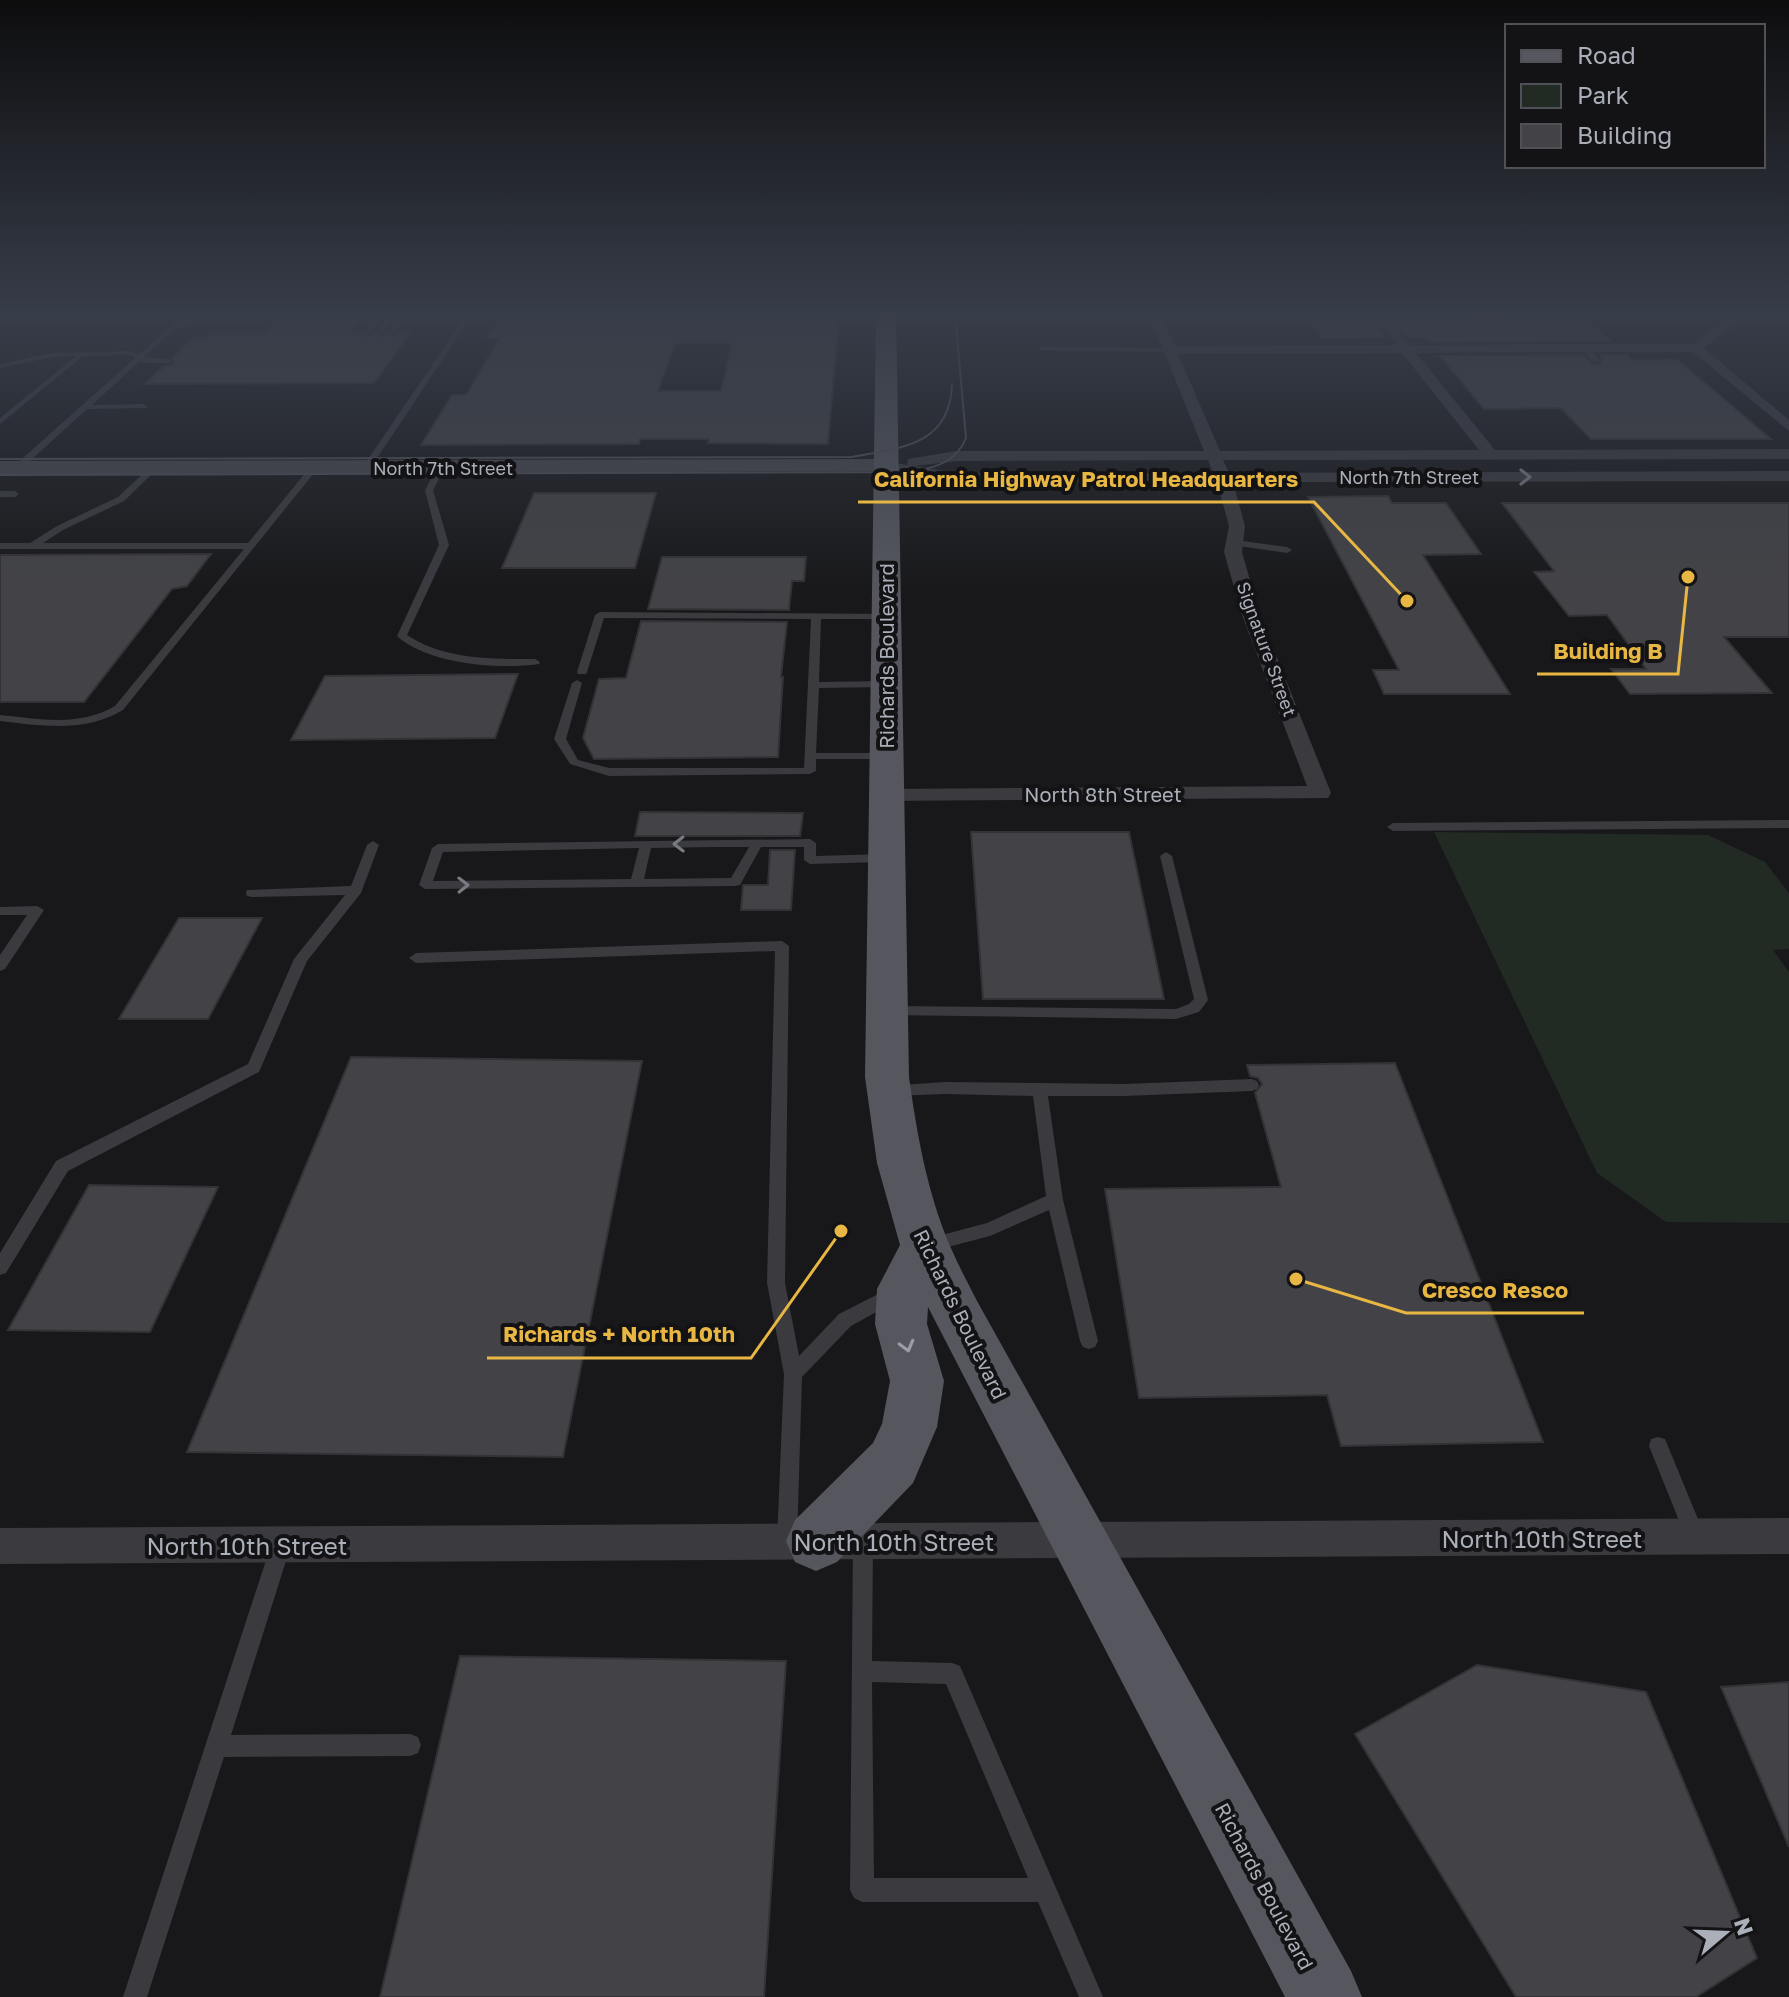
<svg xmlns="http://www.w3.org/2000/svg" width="1789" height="1997" font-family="'Golos Text',sans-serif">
<rect width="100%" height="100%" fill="#18181a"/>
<path fill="#222a24" d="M 1434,832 L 1708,835 L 1765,862 L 1789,893 L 1789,949 L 1773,950 L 1789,972 L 1789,1223 L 1666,1222 L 1597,1173 Z"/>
<path fill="#434347" stroke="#333236" stroke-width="2" fill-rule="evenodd" d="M 304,314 L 364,314 L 349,332 L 362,332 L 365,336 L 374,332 L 376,335 L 383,336 L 386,332 L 393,336 L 398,332 L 411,332 L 374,383 L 145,384 L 164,366 L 174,365 L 172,358 L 194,337 L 205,337 L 210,332 L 267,332 L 282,316 Z
M 502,314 L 839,314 L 828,444 L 708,443 L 709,439 L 640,439 L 639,444 L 421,445 L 452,395 L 466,395 L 500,338 L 487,338 ZM 675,343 L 732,343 L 721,391 L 658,391 Z
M 1306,314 L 1369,314 L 1386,337 L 1323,338 Z
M 1388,314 L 1456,314 L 1461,319 L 1587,320 L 1611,341 L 1428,342 L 1424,337 L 1407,337 Z
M 1584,355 L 1593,365 L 1601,364 L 1601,355 L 1627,355 L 1632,360 L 1678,360 L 1771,439 L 1591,439 L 1561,408 L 1484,409 L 1440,356 Z
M 534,493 L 656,493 L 635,568 L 502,568 Z
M 1388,496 L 1392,503 L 1446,503 L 1481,554 L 1423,555 L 1510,694 L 1384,694 L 1373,670 L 1399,670 L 1308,497 Z
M 1502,503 L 1789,503 L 1789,637 L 1724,637 L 1772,693 L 1630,694 L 1611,669 L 1646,669 L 1607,615 L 1569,616 L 1534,572 L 1554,571 Z
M 211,554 L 187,586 L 172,589 L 84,702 L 0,702 L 0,555 Z
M 662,557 L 806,557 L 804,581 L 792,581 L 789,610 L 648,609 Z
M 641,621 L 787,622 L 781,677 L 783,677 L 778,757 L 594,759 L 583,738 L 599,679 L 626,678 Z
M 518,674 L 495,738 L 291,740 L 325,676 Z
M 640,812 L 803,813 L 800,836 L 635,836 Z
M 971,832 L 1129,832 L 1164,999 L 983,999 Z
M 770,850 L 795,850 L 791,910 L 741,910 L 743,885 L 768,885 Z
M 179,918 L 262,918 L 208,1019 L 119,1019 Z
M 351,1057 L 642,1061 L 563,1457 L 187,1452 Z
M 1395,1063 L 1543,1442 L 1341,1446 L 1327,1395 L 1139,1398 L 1105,1189 L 1281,1187 L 1255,1093 L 1262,1084 L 1258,1078 L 1250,1076 L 1247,1065 Z
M 89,1185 L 218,1187 L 150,1332 L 8,1330 Z
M 460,1656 L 786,1661 L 764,1997 L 380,1997 Z
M 1477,1665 L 1646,1692 L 1757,1958 L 1696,1997 L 1516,1997 L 1355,1734 Z
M 1789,1682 L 1789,1847 L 1721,1687 Z"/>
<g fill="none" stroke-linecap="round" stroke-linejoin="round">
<path fill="#3a3a3f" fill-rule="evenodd" d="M 379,314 L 396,314 L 400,321 L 394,333 L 389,332 L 394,321 L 390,315 L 390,321 L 382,333 L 377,332 L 384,321 L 384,316 L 369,333 L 365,333 Z
M 467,314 L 473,314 L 369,470 L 363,470 L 362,468 Z
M 175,323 L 180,324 L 144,357 L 169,359 L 172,363 L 146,363 L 140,361 L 92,405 L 143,404 L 147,406 L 146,408 L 87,409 L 20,470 L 14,470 L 14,466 L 135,358 L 131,355 L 83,356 L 0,424 L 0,418 L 76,356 L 53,357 L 0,368 L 0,364 L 53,353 L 132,351 L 139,354 Z
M 1041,347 L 1169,348 L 1173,350 L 1169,352 L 1039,350 Z
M 1583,347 L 1587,347 L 1599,358 L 1599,362 L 1593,362 L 1583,349 Z
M 151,466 L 158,468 L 124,501 L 63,530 L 43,543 L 248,543 L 311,466 L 318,468 L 123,710 C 84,733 43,726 0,721 L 0,715 C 40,719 79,727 115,706 L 244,549 L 0,549 L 0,543 L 30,543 L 57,526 L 118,497 Z
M 438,466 L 445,468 L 433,490 L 449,545 L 407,635 C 445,660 492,659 535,659 L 540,662 L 539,664 C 499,670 427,664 397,636 L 439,545 L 425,490 Z
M 0,491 L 15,491 L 19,494 L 15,497 L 0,497 Z
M 1235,540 L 1287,547 L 1292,550 L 1287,553 L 1232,545 L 1230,543 Z
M 600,612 L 890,614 L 891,616 L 886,619 L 821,619 L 819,682 L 886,681 L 891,684 L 886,687 L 819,688 L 816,753 L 886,753 L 892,756 L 886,759 L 816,759 L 816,771 L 810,774 L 609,776 L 570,764 L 554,739 L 572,683 L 577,680 L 582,683 L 566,739 L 578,760 L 609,768 L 804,768 L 811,619 L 604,618 L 587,672 L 586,674 L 578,674 L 577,672 L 595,615 Z
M 1789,820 L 1789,828 L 1393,831 L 1387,827 L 1393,823 Z
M 810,839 L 816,843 L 816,856 L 886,854 L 892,858 L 886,862 L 810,864 L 804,860 L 804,847 L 761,847 L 740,885 L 735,886 L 425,889 L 419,885 L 432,848 L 438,844 ZM 717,847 L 749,847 L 731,878 L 644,879 L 651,848 ZM 639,848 L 631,879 L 433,881 L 443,852 Z
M 373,841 L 379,845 L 361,893 L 307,961 L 259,1072 L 68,1171 L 6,1273 L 0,1275 L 0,1253 L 56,1161 L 248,1064 L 294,959 L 345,895 L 252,897 L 247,896 L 246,893 L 247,890 L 351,886 L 367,845 Z
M 1166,852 L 1172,856 L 1208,1000 L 1199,1012 L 1176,1019 L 886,1015 L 884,1011 L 886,1007 L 891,1006 L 1176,1009 L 1189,1004 L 1194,999 L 1160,856 Z
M 37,906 L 44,910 L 5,969 L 0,971 L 0,955 L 27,915 L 0,915 L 0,907 Z
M 782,941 L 789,946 L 785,1283 L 799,1356 L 839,1314 L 892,1287 L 898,1290 L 901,1295 L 898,1300 L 851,1326 L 802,1377 L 797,1541 L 794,1548 L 787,1551 L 780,1548 L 777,1541 L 784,1374 L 767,1283 L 775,951 L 416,963 L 409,958 L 416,953 Z
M 1252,1079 L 1257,1081 L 1259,1085 L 1257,1089 L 1252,1091 L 1124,1096 L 1048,1096 L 1063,1200 L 1098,1341 L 1095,1347 L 1089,1349 L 1083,1347 L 1080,1341 L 1049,1210 L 990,1236 L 929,1252 L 923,1250 L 921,1245 L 923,1240 L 987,1223 L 1046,1196 L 1033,1096 L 945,1094 L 891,1096 L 886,1094 L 884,1090 L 886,1086 L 945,1082 L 1124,1084 Z
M 1658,1437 L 1665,1439 L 1705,1536 L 1702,1543 L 1695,1546 L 1688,1543 L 1649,1446 L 1651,1439 Z
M 863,1532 L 870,1535 L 873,1542 L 872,1661 L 952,1663 L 960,1666 L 1103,1997 L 1079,1997 L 1038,1902 L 862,1902 L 854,1898 L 850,1890 L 853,1542 L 856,1535 ZM 872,1682 L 946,1684 L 1028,1878 L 874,1878 Z
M 281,1535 L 288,1538 L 291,1545 L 231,1735 L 410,1734 L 418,1737 L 421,1745 L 418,1753 L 410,1756 L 224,1757 L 147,1997 L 123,1997 L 271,1545 L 274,1538 Z"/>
<path fill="#3a3a3f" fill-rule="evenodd" d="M 207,314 L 227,314 L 177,328 L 171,324 Z
M 1149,314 L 1161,314 L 1175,346 L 1396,345 L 1372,314 L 1384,314 L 1410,345 L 1693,344 L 1735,314 L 1748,314 L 1704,348 L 1789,420 L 1789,431 L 1693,352 L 1416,353 L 1495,450 L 1789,449 L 1789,459 L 1223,460 L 1229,473 L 1789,471 L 1789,481 L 1233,482 L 1245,526 L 1242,552 L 1260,615 L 1331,793 L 1328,798 L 878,801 L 875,796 L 886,789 L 1307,786 L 1242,615 L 1224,552 L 1229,526 L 1217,482 L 956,483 L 886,471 L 878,466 L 886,461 L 907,465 L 908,459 L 956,451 L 1204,451 ZM 1402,353 L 1479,450 L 1220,451 L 1178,354 ZM 1208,460 L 1213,473 L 956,473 L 915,466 L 956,461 Z
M 1754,314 L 1789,316 L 1789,324 L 1756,317 Z
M 1789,1518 L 1789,1554 L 0,1564 L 0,1528 Z"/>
<path fill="#48494f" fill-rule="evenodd" d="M 886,459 L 894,461 L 897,466 L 894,471 L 0,475 L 0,461 Z"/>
<path fill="#56575e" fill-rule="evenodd" d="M 876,314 L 896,314 L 909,1077 C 917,1134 927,1192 950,1246 C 958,1265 968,1283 977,1301 L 1351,1971 L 1362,1997 L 1285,1997 L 928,1307 L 927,1324 L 944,1381 L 937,1427 L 913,1483 L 837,1562 L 816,1571 L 795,1562 L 786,1541 L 795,1520 L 873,1443 L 882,1424 L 890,1381 L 875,1324 L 877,1289 L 900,1245 L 877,1163 L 865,1077 Z"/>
<path stroke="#4f5056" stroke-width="2" d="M 0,459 L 852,457 C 901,448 950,445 952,385
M 0,475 L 914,472 C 937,467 957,461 966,438 L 955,314"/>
</g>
<defs><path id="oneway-chevron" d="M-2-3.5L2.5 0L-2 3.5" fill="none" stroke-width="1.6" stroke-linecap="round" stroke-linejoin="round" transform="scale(2)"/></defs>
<g stroke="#787a82">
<use href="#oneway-chevron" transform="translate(1525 477)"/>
<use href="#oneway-chevron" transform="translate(679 844) rotate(179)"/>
<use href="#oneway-chevron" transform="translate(463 885) rotate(-1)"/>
</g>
<use stroke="#9a9da7" href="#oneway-chevron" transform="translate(907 1346) rotate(75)"/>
<linearGradient id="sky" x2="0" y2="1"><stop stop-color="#0d0d0e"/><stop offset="0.53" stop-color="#373d49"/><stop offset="1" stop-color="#373d49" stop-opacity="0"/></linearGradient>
<rect width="1789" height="593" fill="url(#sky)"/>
<g text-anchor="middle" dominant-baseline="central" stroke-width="8" stroke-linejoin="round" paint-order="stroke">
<g font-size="18" fill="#abafb9" stroke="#131315">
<text x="443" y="468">North 7th Street</text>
<text x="1409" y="477">North 7th Street</text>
<text transform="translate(1267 649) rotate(70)">Signature Street</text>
</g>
<g font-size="20" fill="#abafb9" stroke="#131315">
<text transform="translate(886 656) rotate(-90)">Richards Boulevard</text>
<text x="1103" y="794">North 8th Street</text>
<text transform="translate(961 1314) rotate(64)">Richards Boulevard</text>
<text transform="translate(1265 1886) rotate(62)">Richards Boulevard</text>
</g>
<g font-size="24" fill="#abafb9" stroke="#131315">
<text x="1542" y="1538">North 10th Street</text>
<text x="894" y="1541">North 10th Street</text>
<text x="247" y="1545">North 10th Street</text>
</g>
</g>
<path fill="none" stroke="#e8b743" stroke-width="3" d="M1407 601L1314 502H858M1688 577L1678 674H1537M1296 1279L1406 1313H1584M841 1231L751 1358H487"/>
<g fill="#e8b743" stroke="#131315" stroke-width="3">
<circle cx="1407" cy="601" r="8"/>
<circle cx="1688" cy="577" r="8"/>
<circle cx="1296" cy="1279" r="8"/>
<circle cx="841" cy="1231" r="8"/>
</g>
<g font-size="22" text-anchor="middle" font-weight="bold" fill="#e8b743" stroke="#131315" stroke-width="8" stroke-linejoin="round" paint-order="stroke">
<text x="1086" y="487">California Highway Patrol Headquarters</text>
<text x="1608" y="659">Building B</text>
<text x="1495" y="1298">Cresco Resco</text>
<text x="619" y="1342">Richards + North 10th</text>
</g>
<rect x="1505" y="24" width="260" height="144" fill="#131315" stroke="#505157" stroke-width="2"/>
<rect x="1521" y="50" width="40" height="12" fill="#56575e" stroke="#505157" stroke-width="2"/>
<text x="1577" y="64" font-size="24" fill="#abafb9">Road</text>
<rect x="1521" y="84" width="40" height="24" fill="#222a24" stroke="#505157" stroke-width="2"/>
<text x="1577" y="104" font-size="24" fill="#abafb9">Park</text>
<rect x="1521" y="124" width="40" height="24" fill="#434347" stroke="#505157" stroke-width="2"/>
<text x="1577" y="144" font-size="24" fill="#abafb9">Building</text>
<g transform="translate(1725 1933) rotate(71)" stroke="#131315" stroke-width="6" paint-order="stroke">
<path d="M0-6L14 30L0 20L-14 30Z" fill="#abafb9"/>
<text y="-12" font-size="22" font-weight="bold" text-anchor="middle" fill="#abafb9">N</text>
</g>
</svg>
